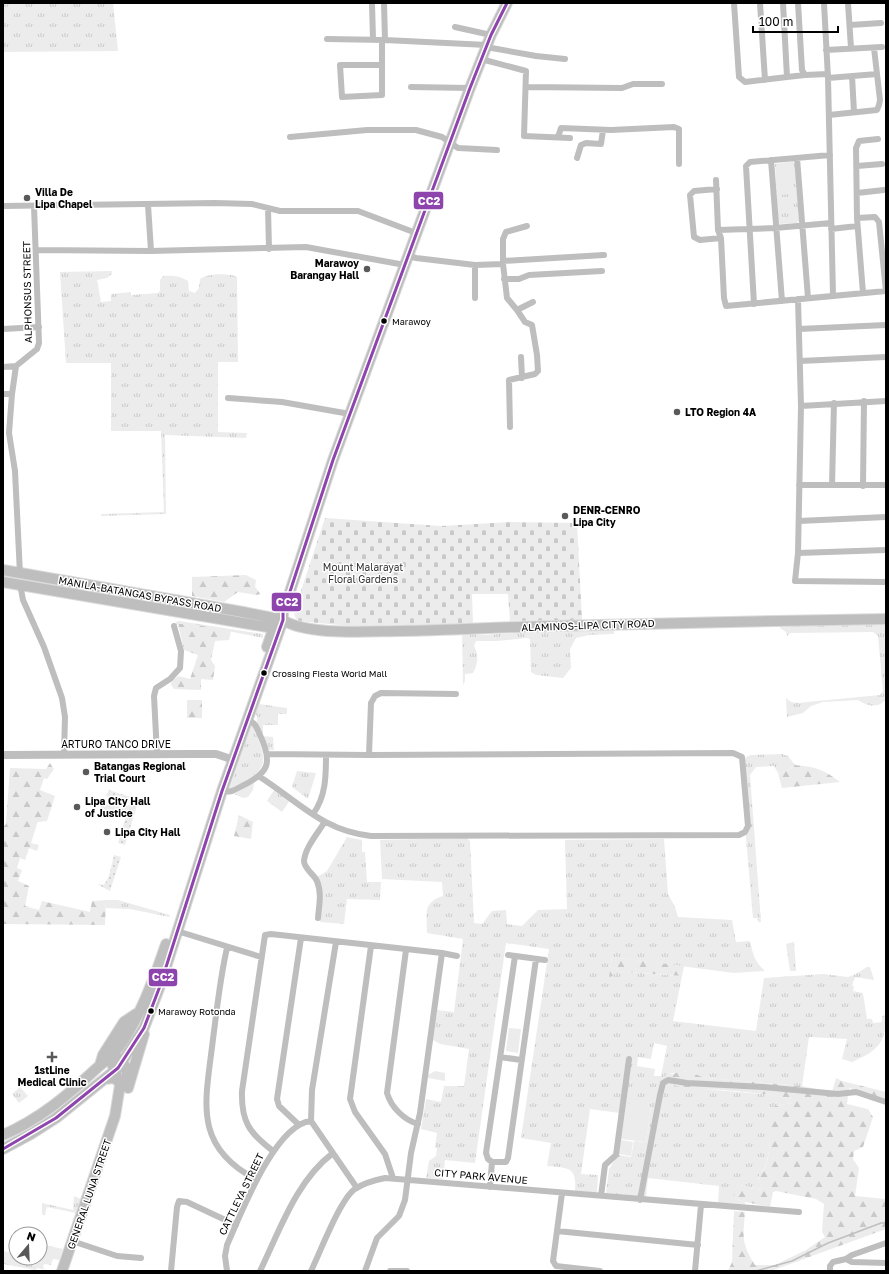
<svg xmlns="http://www.w3.org/2000/svg" width="889" height="1274" font-family="'Golos Text',sans-serif">
<defs>
<pattern id="grass-tufts" width="24" height="20" patternUnits="userSpaceOnUse"><rect width="24" height="20" fill="#ececec"/><path d="M3 7l-1-3M5 7V3M7 7l1-3M15 17l-1-3M17 17v-4M19 17l1-3" fill="none" stroke="#c9c9c9"/></pattern>
<pattern id="forest-firs" width="22" height="20" patternUnits="userSpaceOnUse"><rect width="22" height="20" fill="#ececec"/><path d="M5 1l3.5 6h-7zM16 11l3.5 6h-7z" fill="#c9c9c9"/></pattern>
<pattern id="cemetery-stones" width="16" height="16" patternUnits="userSpaceOnUse"><rect width="16" height="16" fill="#ececec"/><path d="M2 7V4a2 2 0 0 1 4 0v3zM10 15v-3a2 2 0 0 1 4 0v3z" fill="#c9c9c9"/></pattern>
<pattern id="garden-dots" width="8" height="8" patternUnits="userSpaceOnUse"><rect width="8" height="8" fill="#ececec"/><path d="M2 2h.1M6 6h.1" fill="none" stroke="#c9c9c9" stroke-width="1.8" stroke-linecap="round"/></pattern>
</defs>
<rect width="100%" height="100%" fill="#fff"/>
<path fill="url(#grass-tufts)" fill-rule="evenodd" d="M 3,3 L 113,3 L 118,51 L 3,52 Z
M 793,161 L 795,164 L 799,221 L 797,223 L 780,224 L 778,222 L 775,164 Z
M 112,271 L 112,274 L 107,278 L 97,280 L 101,302 L 111,301 L 111,294 L 131,292 L 131,295 L 158,293 L 160,291 L 160,280 L 163,276 C 172,275 181,276 188,281 L 189,291 L 195,293 L 199,288 L 200,279 C 207,273 230,273 237,277 L 238,362 L 218,362 L 218,432 L 247,433 L 246,438 L 165,435 L 166,514 L 164,514 L 101,516 L 101,514 L 164,512 L 161,431 L 111,431 L 111,363 L 66,363 L 60,272 Z
M 179,621 L 263,634 L 263,638 L 192,624 L 175,625 L 176,622 Z
M 886,624 L 886,700 C 883,701 881,705 877,705 C 870,707 863,703 858,700 L 823,702 L 811,706 L 803,713 L 787,717 L 786,698 L 791,702 L 797,703 L 880,695 L 883,691 L 878,636 L 873,632 L 790,633 L 787,636 L 786,632 L 780,628 L 780,626 Z
M 594,629 L 614,630 L 614,634 L 589,635 L 576,638 L 570,649 L 571,668 L 563,678 L 536,675 L 531,672 L 530,639 L 527,638 L 497,641 L 476,641 L 474,646 C 479,655 478,664 473,673 L 465,674 L 465,681 L 463,685 L 462,633 L 480,635 Z
M 259,704 L 287,708 L 287,714 L 278,714 L 278,725 L 263,725 L 263,736 L 273,737 L 274,750 L 269,750 L 267,747 L 257,723 L 257,716 L 255,714 Z
M 252,724 C 270,766 269,769 229,790 Z
M 782,754 L 788,756 L 795,765 L 789,770 L 778,773 L 774,766 L 756,767 L 750,775 L 761,922 L 758,922 L 757,918 L 753,918 L 746,838 L 745,760 L 746,757 L 751,755 Z
M 297,771 L 316,773 L 308,799 L 292,787 Z
M 254,783 L 253,790 L 248,797 L 243,798 L 234,794 Z
M 274,790 L 290,800 L 282,812 L 267,801 Z
M 347,837 L 362,840 L 362,852 L 365,852 L 367,882 L 381,882 L 380,900 L 347,899 L 344,924 L 320,922 L 321,906 L 317,877 L 327,871 Z
M 467,838 L 470,841 L 474,923 L 482,924 L 492,911 L 506,910 L 507,924 L 522,926 L 538,910 L 567,909 L 565,840 L 664,839 L 668,894 L 675,907 L 678,917 L 732,920 L 736,942 L 750,941 C 753,955 755,962 765,971 L 734,973 L 612,957 L 609,977 L 615,967 L 619,971 L 626,972 L 682,976 L 673,1021 L 756,1031 L 764,978 L 823,974 L 848,977 L 854,975 L 867,967 L 870,967 L 874,980 L 855,977 L 852,986 L 854,986 L 853,991 L 863,993 L 867,1019 L 872,1019 L 873,1023 L 882,1022 L 882,1016 L 886,1015 C 886,1044 877,1051 852,1062 L 842,1059 L 847,1039 L 809,1037 L 802,1086 L 707,1078 L 692,1075 L 685,1071 L 668,1074 L 691,1088 L 774,1095 L 792,1099 L 792,1103 L 775,1106 L 769,1130 L 769,1152 L 766,1165 L 758,1178 L 758,1182 L 762,1186 L 762,1189 L 738,1185 L 734,1198 L 745,1202 L 745,1204 L 718,1203 L 719,1186 L 648,1178 L 646,1197 L 606,1193 L 609,1169 L 618,1155 L 631,1157 L 634,1141 L 646,1142 L 651,1107 L 620,1113 L 590,1109 L 581,1174 L 598,1175 L 597,1193 L 575,1191 C 577,1166 568,1168 547,1166 L 551,1143 L 521,1138 L 549,949 L 506,943 L 475,1163 L 445,1160 L 443,1179 L 426,1178 L 429,1161 L 436,1156 L 437,1148 L 435,1148 L 437,1133 L 421,1129 L 426,1099 L 441,1102 L 444,1086 L 464,1086 L 469,1049 L 440,1044 L 433,1040 L 437,1010 L 454,1012 L 463,939 L 427,933 C 427,915 422,902 443,896 L 442,882 L 382,879 L 380,840 ZM 654,1043 L 667,1046 L 661,1076 L 654,1076 L 655,1069 L 637,1066 L 638,1057 L 651,1059 Z
M 106,900 L 118,900 L 170,915 L 169,917 L 130,909 L 106,908 Z
M 794,942 L 796,971 L 790,971 L 786,944 Z
M 435,1071 L 445,1073 L 445,1081 L 428,1078 L 428,1075 Z
M 20,1087 L 28,1096 L 19,1103 L 12,1094 Z
M 74,1196 L 81,1199 L 76,1213 L 47,1207 L 45,1215 L 42,1214 L 42,1203 L 73,1210 Z
M 16,1242 L 16,1258 L 40,1258 L 40,1244 L 63,1249 L 59,1260 L 53,1259 L 51,1265 L 44,1264 L 43,1268 L 46,1270 L 37,1268 L 35,1271 L 35,1270 L 3,1264 L 3,1251 L 14,1253 Z"/>
<path fill="url(#forest-firs)" d="M 246,575 L 256,580 L 255,587 L 261,594 L 256,595 L 238,592 L 224,602 L 192,596 L 192,577 Z
M 178,624 L 192,624 L 231,631 L 229,640 L 215,641 L 211,660 L 215,666 L 213,680 L 201,679 L 201,690 L 174,689 L 171,685 L 172,680 L 179,676 L 190,679 L 198,655 L 184,650 Z
M 187,700 L 202,700 L 202,718 L 187,718 Z
M 50,763 L 54,769 L 47,779 L 44,778 L 40,790 L 55,796 L 47,821 L 38,822 L 37,824 L 31,843 L 39,845 L 37,851 L 29,848 L 25,860 L 20,858 L 17,868 L 22,870 L 18,881 L 29,886 L 25,906 L 39,910 L 42,901 L 90,912 L 92,901 L 106,900 L 105,925 L 3,924 L 3,827 L 6,824 L 10,768 L 46,769 Z
M 795,765 C 816,767 823,769 840,782 L 782,788 L 778,773 L 789,770 Z
M 239,815 L 253,822 L 251,839 L 234,836 Z
M 612,957 L 684,966 L 682,976 L 626,972 L 619,971 L 615,967 L 613,972 L 613,976 L 609,977 Z
M 679,1071 C 688,1070 698,1076 707,1078 L 802,1086 L 832,1092 L 836,1078 L 842,1081 L 886,1092 L 886,1099 L 849,1088 L 847,1104 L 868,1109 L 873,1117 L 863,1147 L 854,1151 L 853,1159 L 859,1168 L 855,1196 L 886,1199 L 886,1229 L 771,1271 L 728,1271 L 732,1262 L 734,1211 L 745,1212 C 743,1237 741,1243 755,1265 L 775,1265 L 806,1250 L 825,1237 L 822,1232 L 824,1204 L 816,1199 L 776,1191 L 773,1192 L 770,1207 L 745,1202 L 734,1198 L 735,1190 L 738,1185 L 762,1189 L 762,1186 L 758,1182 C 758,1175 764,1171 766,1165 C 771,1151 770,1134 765,1120 L 775,1106 L 792,1103 L 792,1099 C 770,1094 746,1092 724,1090 C 705,1089 682,1091 665,1081 L 664,1077 L 668,1074 L 674,1074 Z"/>
<path fill="url(#cemetery-stones)" d="M 325,518 L 441,526 L 510,522 L 577,523 L 582,620 L 510,621 L 508,594 L 472,594 L 473,624 L 349,626 L 299,621 L 295,617 L 294,612 Z"/>
<path fill="url(#garden-dots)" d="M 109,790 L 130,797 L 130,798 L 122,801 L 106,796 Z
M 136,800 L 138,802 L 125,845 L 118,843 L 126,816 L 101,808 L 102,803 L 124,808 Z
M 114,855 L 121,857 L 110,891 L 97,884 L 103,885 C 109,882 112,863 114,855 Z"/>
<path fill="#ececec" d="M 777,169 L 792,169 L 793,194 L 778,195 Z
M 509,1028 L 521,1029 L 518,1053 L 506,1051 Z
M 626,1103 L 651,1107 L 646,1142 L 621,1139 Z
M 621,1140 L 633,1142 L 631,1156 L 619,1154 Z"/>
<g fill="none" stroke-linecap="round" stroke-linejoin="round">
<path stroke="#bfbfbf" stroke-width="1.5" d="M 756,1271 L 792,1261 L 828,1243 L 881,1223 L 886,1223"/>
<defs>
<path id="primary" d="M 507,3 L 491,35 L 470,88 L 333,460 L 283,613 L 283,620 C 308,636 370,631 400,631 C 452,630 503,627 555,626 C 665,623 776,621 886,619
M 116,1056 L 126,1067 L 128,1085
M 62,1271 L 115,1116 L 120,1085 L 111,1061 L 112,1056"/>
<path id="trunk" d="M 3,570 L 243,612 L 283,620 L 222,791 L 160,986 L 144,1028 L 118,1068 L 56,1118 L 31,1134 L 3,1149
M 3,582 L 279,629
M 267,647 L 277,618
M 100,1065 L 103,1055 L 124,1022 L 136,1014
M 104,1079 L 114,1078 L 120,1083
M 128,1088 L 144,1034
M 3,1135 C 40,1119 68,1095 97,1068 C 105,1061 113,1055 119,1047 C 138,1021 156,975 166,944"/>
</defs>
<use href="#primary" stroke="#dbdbdb" stroke-width="12"/>
<use href="#trunk" stroke="#dbdbdb" stroke-width="12"/>
<path stroke="#bebebe" stroke-width="6" d="M 372,3 L 373,39
M 384,3 L 385,40
M 734,3 L 739,77 L 745,82 L 787,77
M 760,3 L 765,80
M 783,3 L 787,77 L 805,75
M 798,3 L 802,70 L 805,75 L 828,74
M 824,3 L 828,78 L 833,295
M 848,3 L 851,48
M 850,25 L 881,23
M 455,27 L 491,35
M 327,39 L 385,40 L 487,45
M 486,47 L 536,56 L 565,59
M 826,50 L 882,47
M 481,59 L 526,71 L 524,136 L 570,138
M 382,65 L 340,65 L 342,97 L 382,95 L 382,40
M 852,76 L 854,112
M 828,78 L 877,74
M 411,87 L 470,88
M 526,87 L 622,88 L 633,84 L 662,84
M 829,115 L 877,110 L 879,105 L 880,100 L 874,48
M 290,137 L 367,130 L 416,130 L 442,137 L 458,148 L 497,150
M 558,137 L 561,128 L 611,130 L 674,127 L 679,129 L 679,164
M 577,158 L 581,145 L 586,143 L 601,144 L 603,130
M 797,158 L 808,298
M 771,160 L 782,301
M 857,166 L 882,164
M 716,180 L 718,230 L 721,238 L 724,298 L 726,306 L 886,291
M 717,189 L 694,191 L 690,195 L 694,237 L 700,240 L 721,238
M 857,193 L 884,190
M 148,205 L 151,251
M 3,206 L 215,203 L 252,204 L 280,211 L 358,211 L 416,233
M 268,208 L 269,249
M 857,218 L 875,217 L 879,222 L 886,291
M 831,229 L 857,226
M 718,230 L 775,228 L 831,223
M 36,250 L 151,251 L 306,247 L 405,265
M 409,256 L 416,258 L 475,265 L 503,264
M 503,261 L 604,255
M 475,265 L 475,298
M 504,279 L 519,279 L 529,275 L 602,271
M 863,293 L 857,218 L 856,148 L 859,141 L 878,139
M 798,299 L 801,406 L 798,553 L 795,581 L 886,582
M 754,304 L 746,166 L 750,162 L 830,155
M 517,310 L 533,302
M 3,329 L 39,327
M 799,329 L 886,325
M 521,357 L 522,378
M 800,361 L 886,357
M 3,367 L 16,366
M 3,394 L 12,394
M 228,398 L 282,402 L 350,414
M 801,406 L 886,401
M 510,427 L 509,380 L 535,374 L 538,371 L 537,355 L 532,325 L 525,322 L 517,310 L 507,298 L 503,264 L 503,239 L 506,232 L 527,226
M 799,485 L 886,485
M 832,485 L 834,403
M 863,486 L 864,401
M 799,521 L 886,517
M 798,553 L 886,550
M 20,574 L 15,471 L 9,433 L 12,394 L 16,366 L 37,349 L 39,343 L 34,206
M 20,584 L 23,600 L 44,647 L 62,698 L 65,717 L 64,754
M 157,754 L 154,696 L 156,688 L 170,679 L 180,668 L 181,651 L 174,626
M 369,755 L 371,703 L 375,696 L 381,693 L 456,694
M 260,777 C 299,802 323,831 371,836 L 739,835 L 745,832 L 748,826 L 742,757 L 733,753 L 369,755 L 268,754
M 222,791 C 230,793 235,790 242,786 C 269,773 273,763 260,735 C 257,728 255,722 247,719
M 313,814 C 326,797 326,775 326,755
M 318,918 C 319,906 322,893 317,881 C 314,874 304,869 304,861 C 305,848 317,834 324,823
M 177,931 L 261,957
M 336,942 L 312,1090 L 311,1121 L 357,1188
M 371,946 L 350,1099 L 355,1112 L 385,1154 L 393,1178
M 227,948 C 220,978 217,1009 213,1039 C 206,1100 191,1146 257,1180
M 406,950 L 387,1093 C 391,1107 404,1120 418,1124
M 442,953 L 457,956
M 508,955 L 545,960
M 515,956 L 486,1153 L 488,1159 L 492,1162 L 506,1162 L 508,1158 L 536,959
M 500,1057 L 521,1060
M 298,1124 L 279,1106 L 277,1099 L 301,938
M 273,1151 C 249,1133 241,1121 242,1091 L 265,935 L 271,934 L 442,953 L 420,1113 L 411,1153 L 405,1200 L 399,1216 L 377,1238 L 365,1271
M 490,1187 L 492,1162
M 562,1193 L 553,1261 L 556,1266 L 600,1271
M 601,1196 L 605,1165 L 616,1155 L 629,1059
M 640,1200 L 660,1095 L 663,1083 L 668,1080 L 687,1083 L 763,1087 L 838,1094 L 856,1092 L 886,1102
M 557,1231 L 698,1245
M 72,1241 L 117,1256 L 141,1258
M 846,1259 L 852,1262 L 886,1263
M 171,1271 L 177,1207 L 179,1201 L 187,1202 L 236,1225
M 227,1271 L 225,1256 L 227,1245 C 241,1214 275,1124 311,1121
M 260,1271 C 280,1230 296,1181 333,1153
M 311,1271 C 320,1253 340,1199 355,1189 C 364,1183 375,1180 385,1178 L 799,1212
M 390,1271 L 407,1271
M 695,1271 L 701,1205
M 830,1271 L 830,1266 L 833,1262 L 846,1259 L 852,1255 L 886,1243"/>
<path stroke="#bebebe" stroke-width="8" d="M 3,755 L 192,754 L 216,754 L 228,758"/>
<use href="#primary" stroke="#bebebe" stroke-width="10"/>
<use href="#trunk" stroke="#bebebe" stroke-width="10"/>
<defs>
<path id="bus-1" d="M 3,1149 L 56,1118 L 118,1068 L 144,1028 L 160,986 L 222,791 L 283,620 L 283,613 L 333,460 L 470,88 L 491,35 L 507,3"/>
</defs>
<use href="#bus-1" stroke="#fff" stroke-width="6"/>
<use href="#bus-1" stroke="#8e44ad" stroke-width="3"/>
</g>
<g fill="#595959" stroke="#fff" stroke-width="1.5">
<circle cx="27" cy="198" r="4"/>
<circle cx="367" cy="269" r="4"/>
<circle cx="677" cy="412" r="4"/>
<circle cx="565" cy="516" r="4"/>
<circle cx="86" cy="772" r="4"/>
<circle cx="77" cy="807" r="4"/>
<circle cx="107" cy="832" r="4"/>
<path d="M50 1051h4v4h4v4h-4v4h-4v-4h-4v-4h4z"/>
</g>
<g fill="#000" stroke="#fff" stroke-width="1.5">
<circle cx="384" cy="321" r="3.5"/>
<circle cx="264" cy="673" r="3.5"/>
<circle cx="151" cy="1011" r="3.5"/>
</g>
<g text-anchor="middle" dominant-baseline="central" stroke-width="3" stroke-linejoin="round" paint-order="stroke">
<g font-size="9" fill="#000" stroke="#fff" text-anchor="start">
<text x="392" y="321">Marawoy</text>
<text x="272" y="673">Crossing Fiesta World Mall</text>
<text x="158" y="1011">Marawoy Rotonda</text>
</g>
<g font-size="10" font-weight="bold" fill="#000" stroke="#fff" text-anchor="start">
<text x="35" y="192">Villa De<tspan x="35" dy="12">Lipa Chapel</tspan></text>
<text x="359" y="263" text-anchor="end">Marawoy<tspan x="359" dy="12">Barangay Hall</tspan></text>
<text x="685" y="412">LTO Region 4A</text>
<text x="573" y="510">DENR-CENRO<tspan x="573" dy="12">Lipa City</tspan></text>
<text x="94" y="766">Batangas Regional<tspan x="94" dy="12">Trial Court</tspan></text>
<text x="85" y="801">Lipa City Hall<tspan x="85" dy="12">of Justice</tspan></text>
<text x="115" y="832">Lipa City Hall</text>
<text x="52" y="1070" text-anchor="middle">1stLine<tspan x="52" dy="12">Medical Clinic</tspan></text>
</g>
<g font-size="10" fill="#000" stroke="#fff">
<text transform="translate(27 292) rotate(-91)">ALPHONSUS STREET</text>
<text transform="translate(140 594) rotate(10)">MANILA-BATANGAS BYPASS ROAD</text>
<text transform="translate(588 625) rotate(-2)">ALAMINOS-LIPA CITY ROAD</text>
<text x="116" y="744">ARTURO TANCO DRIVE</text>
<text transform="translate(481 1176) rotate(5)">CITY PARK AVENUE</text>
<text transform="translate(89 1194) rotate(-71)">GENERAL LUNA STREET</text>
<text transform="translate(241 1194) rotate(-64)">CATTLEYA STREET</text>
</g>
<g font-size="10" fill="#333" stroke="#fff">
<text x="363" y="567">Mount Malarayat<tspan x="363" dy="12">Floral Gardens</tspan></text>
</g>
</g>
<g stroke="#fff" stroke-width="1.5">
<rect x="413" y="191" width="31" height="19" rx="4" fill="#8e44ad"/>
<rect x="271" y="592" width="31" height="20" rx="4" fill="#8e44ad"/>
<rect x="148" y="968" width="30" height="19" rx="4" fill="#8e44ad"/>
</g>
<g font-size="11" text-anchor="middle" font-weight="bold" fill="#fff">
<text x="429" y="205">CC2</text>
<text x="287" y="606">CC2</text>
<text x="163" y="981">CC2</text>
</g>
<rect width="889" height="1274" fill="none" stroke="#000000" stroke-width="8"/>
<g transform="translate(28 1246) rotate(19)"><circle r="19" fill="#ffffff" stroke="#999999"/>
<path d="M0-3L7 15L0 10L-7 15Z" fill="#595959"/>
<text y="-6" font-size="11" font-weight="bold" text-anchor="middle" fill="#000000">N</text>
</g>
<path d="M753 26v6h85v-6" fill="none" stroke="#000000" stroke-width="2"/>
<text x="759" y="26" font-size="12" fill="#000000" stroke="#ffffff" stroke-width="3" paint-order="stroke">100 m</text>
</svg>
